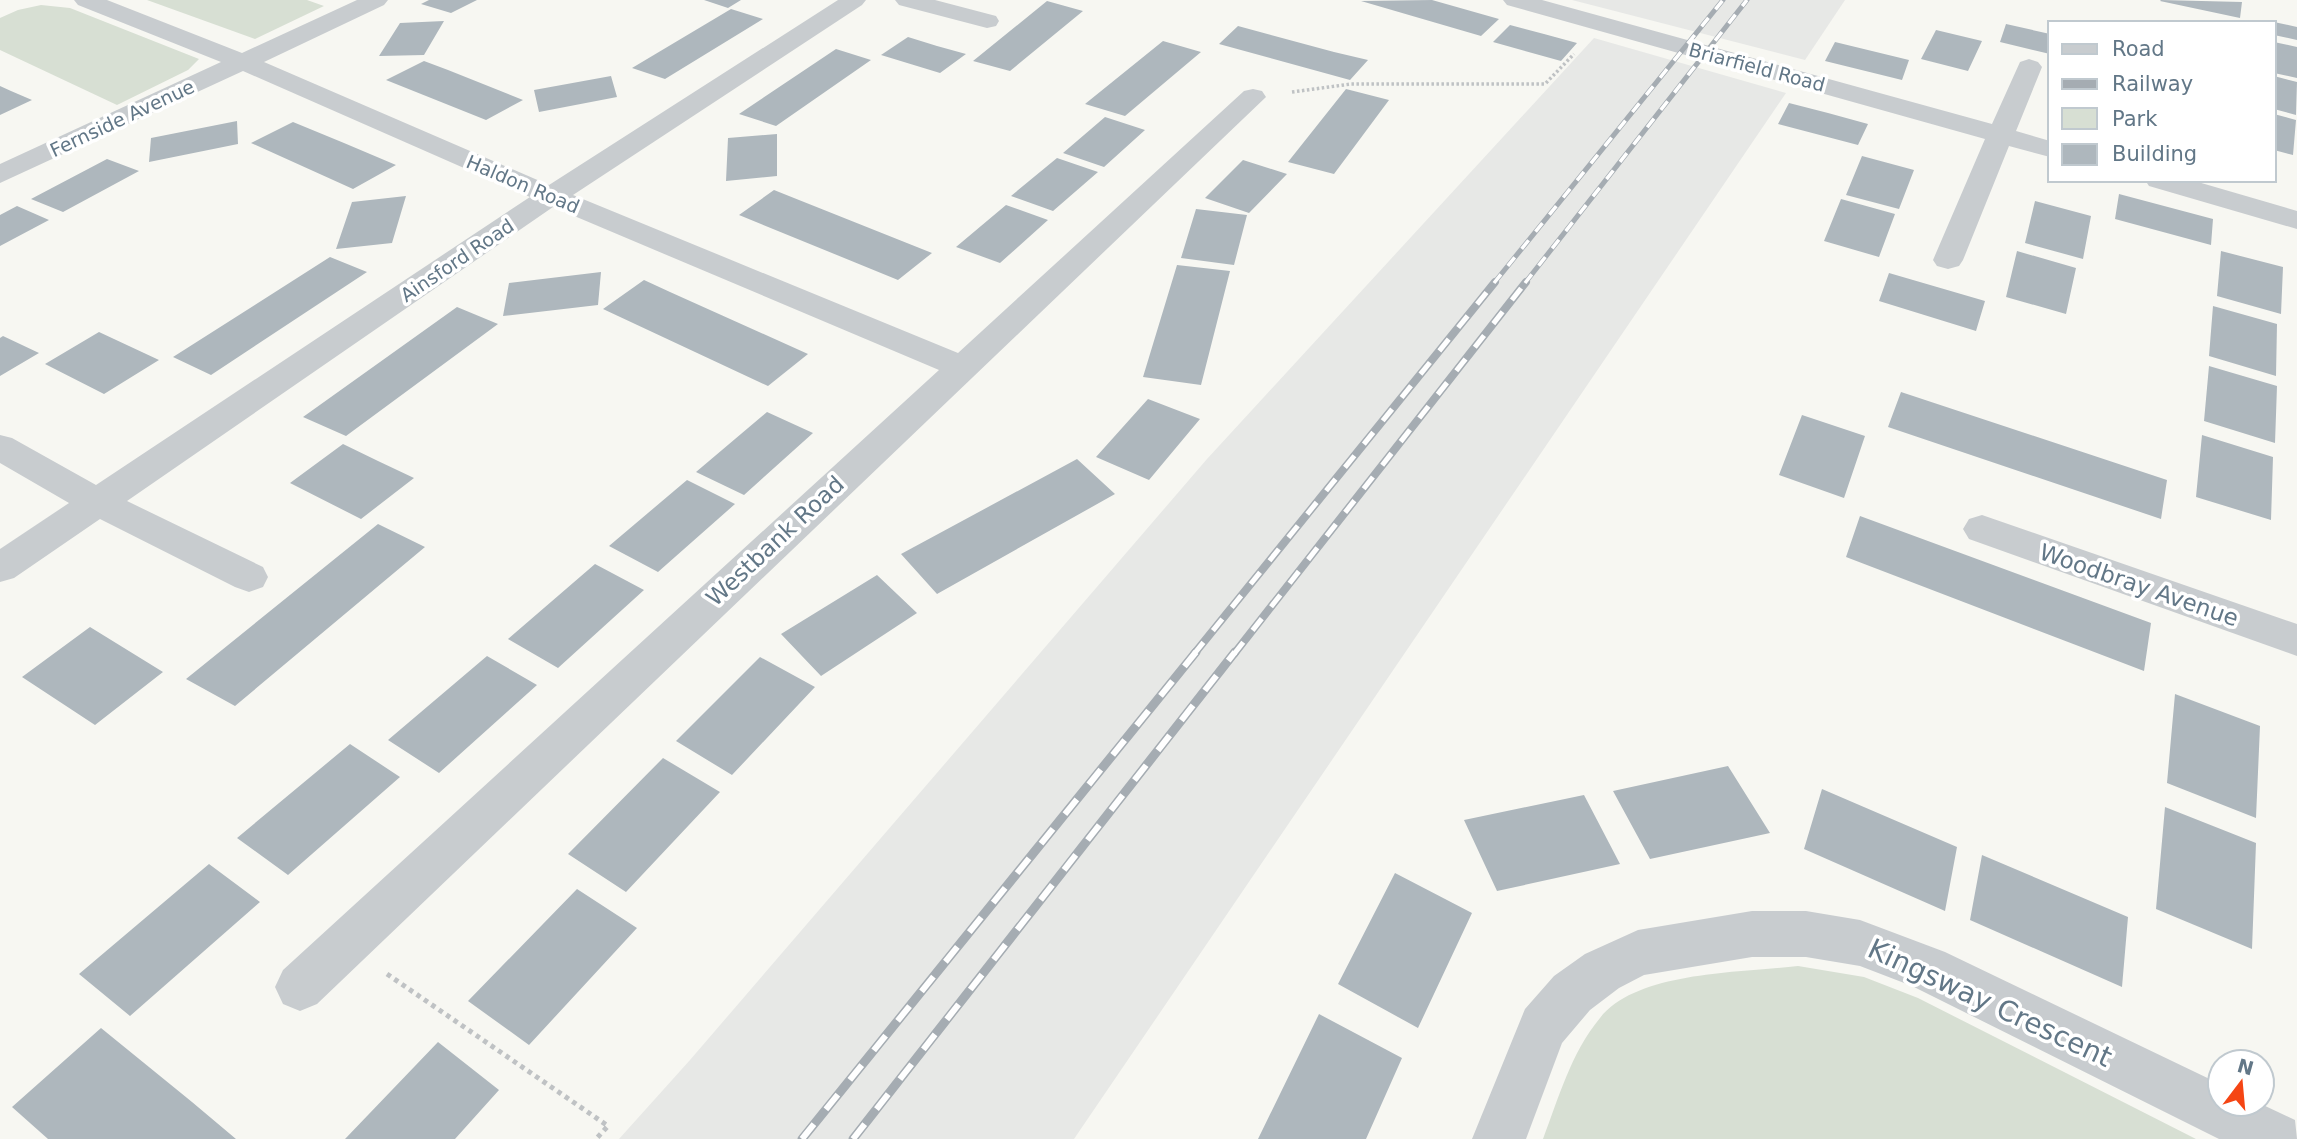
<svg xmlns="http://www.w3.org/2000/svg" width="2297" height="1139" font-family="'DejaVu Sans',sans-serif">
<rect width="100%" height="100%" fill="#f7f7f2"/>
<path fill="#e7e8e6" d="M 1572,0 L 1845,0 L 1805,60 Z
M 1594,38 L 1786,93 L 1074,1139 L 619,1139 L 690,1060 L 1207,459 Z"/>
<path fill="#d7dfd3" d="M 147,0 L 307,0 L 324,6 L 255,39 Z
M 41,5 L 70,8 L 199,59 L 188,70 L 117,105 L 0,50 L 0,18 L 18,10 Z
M 1798,966 L 1864,977 L 1918,998 L 2196,1139 L 1543,1139 C 1559,1097 1571,1053 1600,1018 C 1637,971 1741,973 1798,966 Z"/>
<path fill="#aeb7bd" d="M 429,0 L 477,0 L 451,13 L 421,4 Z
M 704,0 L 741,0 L 728,8 Z
M 1432,0 L 1499,19 L 1481,36 L 1361,1 Z
M 2161,0 L 2242,2 L 2240,18 L 2160,1 Z
M 1047,1 L 1083,11 L 1010,71 L 973,61 Z
M 731,9 L 763,19 L 665,79 L 632,68 Z
M 444,21 L 424,55 L 379,56 L 400,23 Z
M 2274,22 L 2297,27 L 2297,40 L 2274,35 Z
M 2006,24 L 2050,34 L 2050,54 L 2000,42 Z
M 1510,25 L 1544,34 L 1577,43 L 1561,61 L 1493,42 Z
M 1238,26 L 1334,52 L 1368,60 L 1350,80 L 1219,44 Z
M 1936,30 L 1982,41 L 1968,71 L 1921,59 Z
M 908,37 L 937,46 L 966,54 L 940,73 L 881,55 Z
M 1163,41 L 1201,52 L 1125,116 L 1085,104 Z
M 1835,42 L 1909,60 L 1902,80 L 1825,61 Z
M 2274,42 L 2297,47 L 2297,78 L 2274,73 Z
M 836,49 L 871,60 L 776,126 L 739,114 Z
M 424,61 L 448,70 L 523,100 L 486,120 L 386,80 Z
M 611,76 L 617,97 L 539,112 L 534,90 Z
M 2274,76 L 2297,82 L 2296,115 L 2274,109 Z
M 0,86 L 11,91 L 32,100 L 0,115 Z
M 1346,89 L 1389,100 L 1334,174 L 1288,162 Z
M 1789,103 L 1828,113 L 1868,124 L 1858,145 L 1778,124 Z
M 2274,114 L 2296,120 L 2293,155 L 2274,150 Z
M 1105,117 L 1145,130 L 1104,167 L 1063,153 Z
M 237,121 L 238,144 L 149,162 L 151,138 Z
M 293,122 L 344,143 L 396,165 L 353,189 L 251,143 Z
M 777,134 L 777,176 L 726,181 L 728,138 Z
M 1862,156 L 1914,170 L 1899,209 L 1846,195 Z
M 1057,158 L 1098,172 L 1053,211 L 1011,196 Z
M 107,159 L 139,171 L 63,212 L 31,199 Z
M 1243,160 L 1287,174 L 1249,213 L 1205,198 Z
M 774,190 L 799,200 L 932,253 L 898,280 L 739,215 Z
M 2119,194 L 2213,219 L 2211,245 L 2115,219 Z
M 406,196 L 392,243 L 336,249 L 352,202 Z
M 1841,199 L 1895,214 L 1879,257 L 1824,241 Z
M 2035,201 L 2091,216 L 2083,259 L 2025,243 Z
M 1006,205 L 1048,220 L 1000,263 L 956,247 Z
M 17,206 L 49,220 L 0,246 L 0,215 Z
M 1196,209 L 1247,215 L 1234,265 L 1181,258 Z
M 2017,251 L 2076,268 L 2066,314 L 2006,297 Z
M 2221,251 L 2283,267 L 2281,314 L 2217,296 Z
M 330,257 L 367,272 L 211,375 L 173,357 Z
M 1177,265 L 1230,271 L 1201,385 L 1143,377 Z
M 601,272 L 598,305 L 503,316 L 509,283 Z
M 1889,273 L 1985,301 L 1976,331 L 1879,301 Z
M 644,280 L 670,292 L 808,354 L 768,386 L 603,309 Z
M 2213,306 L 2277,324 L 2276,376 L 2209,356 Z
M 457,307 L 498,324 L 346,436 L 303,417 Z
M 99,332 L 159,360 L 104,394 L 45,364 Z
M 3,336 L 39,353 L 0,376 L 0,338 Z
M 2209,366 L 2277,386 L 2275,443 L 2204,421 Z
M 1901,392 L 2167,480 L 2161,519 L 1888,427 Z
M 1148,399 L 1200,419 L 1149,480 L 1096,457 Z
M 767,412 L 813,433 L 744,495 L 696,472 Z
M 1802,415 L 1865,436 L 1844,498 L 1779,475 Z
M 2202,435 L 2273,457 L 2271,520 L 2196,497 Z
M 343,444 L 378,461 L 414,478 L 361,519 L 290,483 Z
M 1077,459 L 1115,494 L 937,594 L 901,554 Z
M 687,480 L 735,504 L 658,572 L 609,546 Z
M 1860,516 L 2151,623 L 2144,671 L 1846,557 Z
M 378,524 L 425,547 L 235,706 L 186,679 Z
M 595,564 L 644,590 L 558,668 L 508,639 Z
M 877,575 L 917,613 L 821,676 L 781,634 Z
M 90,627 L 163,672 L 95,725 L 22,677 Z
M 487,656 L 537,685 L 439,773 L 388,740 Z
M 760,657 L 815,687 L 732,775 L 676,741 Z
M 2175,694 L 2260,726 L 2256,818 L 2167,783 Z
M 350,744 L 400,777 L 288,875 L 237,838 Z
M 663,758 L 720,792 L 626,892 L 568,854 Z
M 1728,766 L 1770,833 L 1650,859 L 1613,791 Z
M 1822,789 L 1957,847 L 1945,911 L 1804,849 Z
M 1584,795 L 1620,864 L 1497,891 L 1464,820 Z
M 2165,807 L 2256,843 L 2252,949 L 2156,909 Z
M 1982,855 L 2128,917 L 2122,987 L 1970,920 Z
M 209,864 L 260,902 L 130,1016 L 79,974 Z
M 1395,873 L 1472,913 L 1418,1028 L 1338,984 Z
M 577,889 L 637,928 L 529,1045 L 468,1001 Z
M 1319,1014 L 1402,1058 L 1366,1139 L 1258,1139 Z
M 101,1028 L 192,1102 L 236,1139 L 48,1139 L 12,1107 Z
M 438,1042 L 499,1090 L 455,1139 L 345,1139 Z"/>
<g fill="none" stroke-linecap="round" stroke-linejoin="round">
<path stroke="#bfc2c4" stroke-width="3.5" stroke-dasharray="2.5 2.5" stroke-linecap="butt" d="M 1292,92 L 1351,84 L 1545,84 L 1574,54"/>
<path stroke="#bfc2c4" stroke-width="5" stroke-dasharray="4.5 4.5" stroke-linecap="butt" d="M 387,974 L 608,1126 L 596,1139"/>
<path fill="#c8cccf" fill-rule="evenodd" d="M 74,0 L 107,0 L 242,53 L 357,0 L 388,0 L 384,5 L 264,62 L 549,185 L 838,0 L 866,0 L 862,5 L 573,195 L 958,353 L 1244,91 L 1253,89 L 1262,91 L 1266,97 L 317,1004 L 300,1011 L 283,1004 L 275,987 L 283,970 L 939,370 L 553,207 L 127,501 L 263,567 L 268,577 L 263,587 L 249,592 L 235,587 L 100,519 L 14,578 L 0,582 L 0,549 L 69,503 L 0,463 L 0,435 L 12,438 L 96,485 L 530,197 L 243,71 L 0,183 L 0,164 L 221,62 L 78,5 Z
M 895,0 L 935,0 L 996,16 L 999,21 L 996,26 L 987,28 L 899,5 Z
M 1503,0 L 1542,0 L 1992,124 L 2020,62 L 2029,59 L 2038,62 L 2042,67 L 2016,131 L 2050,141 L 2050,157 L 2009,146 L 1963,260 L 1959,266 L 1948,269 L 1937,266 L 1933,260 L 1985,139 L 1507,5 Z
M 2145,180 L 2191,180 L 2297,211 L 2297,229 L 2149,186 Z
M 1982,515 L 2297,624 L 2297,656 L 1969,539 L 1963,529 L 1969,519 Z
M 1752,911 L 1806,911 L 1860,920 L 1945,952 L 2220,1084 L 2220,1104 L 2261,1104 L 2295,1120 L 2297,1139 L 2219,1139 L 1912,986 L 1860,966 L 1806,957 L 1752,957 L 1644,975 L 1619,988 L 1590,1010 L 1562,1043 L 1526,1139 L 1472,1139 L 1525,1009 L 1554,976 L 1585,954 L 1638,930 Z"/>
<defs>
<path id="rail-far2" d="M 1494,283 L 1723,0
M 1525,283 L 1747,0"/>
<path id="rail-far1" d="M 1194,654 L 1495,282
M 1234,654 L 1526,282"/>
<path id="rail" d="M 802,1139 L 1196,652
M 853,1139 L 1235,652"/>
</defs>
<use href="#rail-far2" stroke="#a5acb2" stroke-width="5"/>
<use href="#rail-far1" stroke="#a5acb2" stroke-width="8"/>
<use href="#rail" stroke="#a5acb2" stroke-width="9"/>
<use href="#rail-far2" stroke="#fff" stroke-width="3.5" stroke-dasharray="11" stroke-linecap="butt"/>
<use href="#rail-far1" stroke="#fff" stroke-width="5" stroke-dasharray="15" stroke-linecap="butt"/>
<use href="#rail" stroke="#fff" stroke-width="6" stroke-dasharray="19" stroke-linecap="butt"/>
</g>
<g text-anchor="middle" dominant-baseline="central" stroke-width="7" stroke-linejoin="round" paint-order="stroke">
<g font-size="19" fill="#627787" stroke="#fff">
<text transform="translate(1757 67) rotate(15)">Briarfield Road</text>
<text transform="translate(122 118) rotate(-25)">Fernside Avenue</text>
<text transform="translate(523 184) rotate(23)">Haldon Road</text>
<text transform="translate(457 260) rotate(-34)">Ainsford Road</text>
</g>
<g font-size="23" fill="#627787" stroke="#fff">
<text transform="translate(775 541) rotate(-43)">Westbank Road</text>
<text transform="translate(2139 585) rotate(19)">Woodbray Avenue</text>
</g>
<g font-size="28" fill="#627787" stroke="#fff">
<text transform="translate(1990 1003) rotate(25)">Kingsway Crescent</text>
</g>
</g>
<rect x="2048" y="21" width="228" height="161" fill="#ffffff" stroke="#c0c9cf" stroke-width="2"/>
<rect x="2062" y="44" width="35" height="10" fill="#c8cccf" stroke="#c0c9cf" stroke-width="2"/>
<text x="2112" y="56" font-size="21" fill="#627787">Road</text>
<rect x="2062" y="79" width="35" height="10" fill="#a5acb2" stroke="#c0c9cf" stroke-width="2"/>
<text x="2112" y="91" font-size="21" fill="#627787">Railway</text>
<rect x="2062" y="108" width="35" height="21" fill="#d7dfd3" stroke="#c0c9cf" stroke-width="2"/>
<text x="2112" y="126" font-size="21" fill="#627787">Park</text>
<rect x="2062" y="144" width="35" height="21" fill="#aeb7bd" stroke="#c0c9cf" stroke-width="2"/>
<text x="2112" y="161" font-size="21" fill="#627787">Building</text>
<g transform="translate(2241 1083) rotate(16)"><circle r="33" fill="#ffffff" stroke="#c0c9cf" stroke-width="2"/>
<path d="M0-5L12 26L0 18L-12 26Z" fill="#f54514"/>
<text y="-10" font-size="19" font-weight="bold" text-anchor="middle" fill="#627787">N</text>
</g>
</svg>
